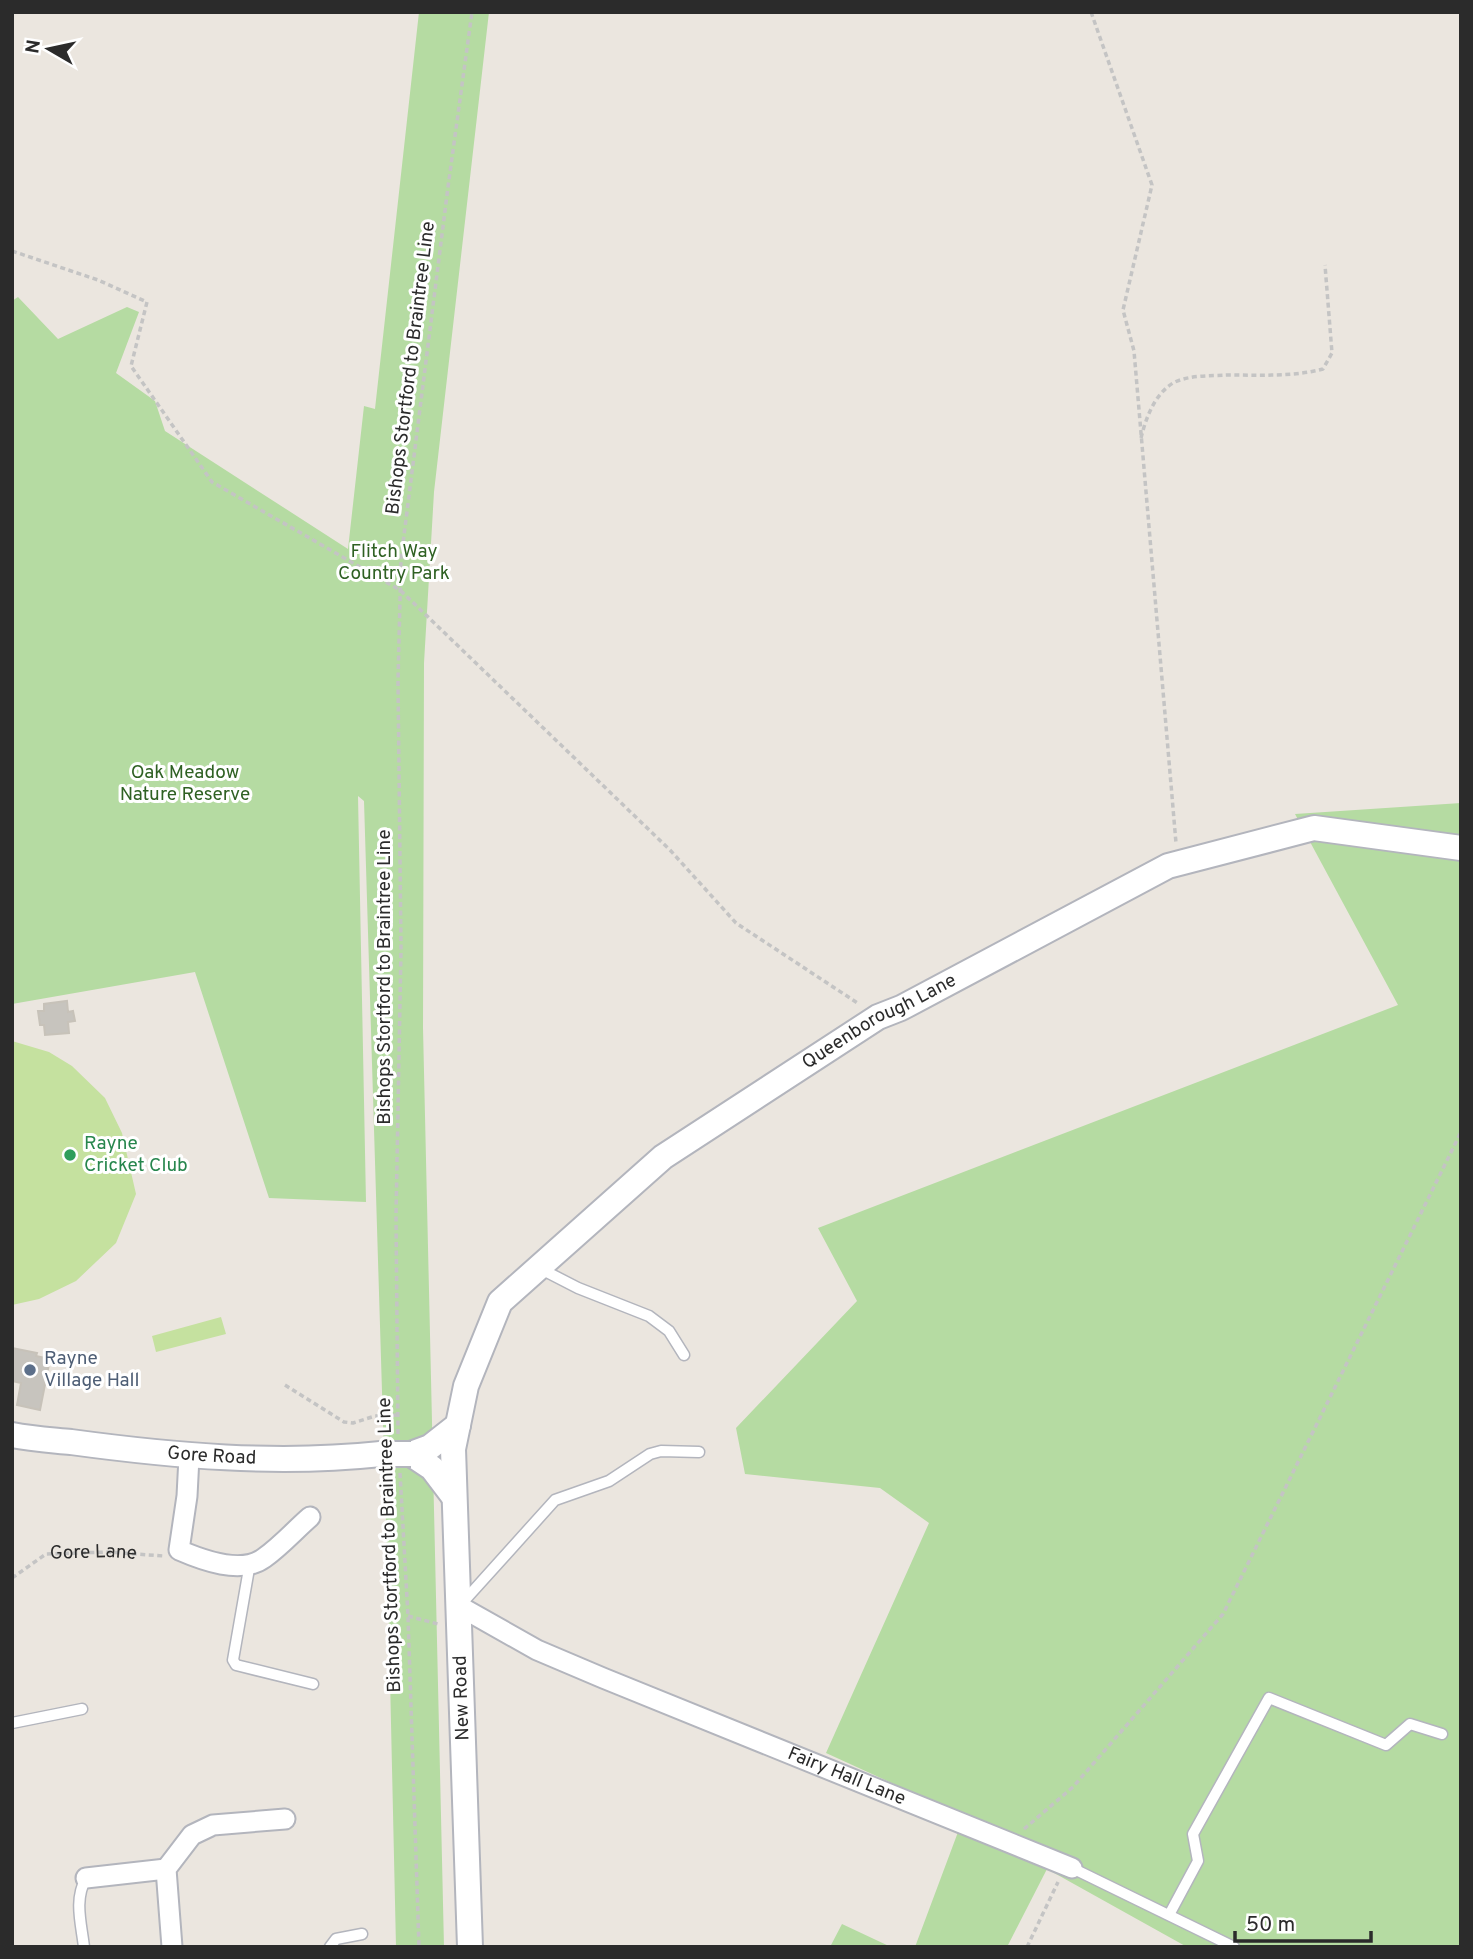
<svg xmlns="http://www.w3.org/2000/svg" width="1473" height="1959" font-family="Overpass,sans-serif">
<rect width="100%" height="100%" fill="#ebe6df"/>
<path fill="#b5dba2" d="M 419,12 L 489,12 L 434,492 L 424,663 L 423,1028 L 444,1947 L 396,1947 L 388,1588 L 364,801 L 358,796 L 366,1202 L 269,1198 L 195,972 L 12,1004 L 12,301 L 18,297 L 58,339 L 127,307 L 139,312 L 116,373 L 155,401 L 165,431 L 348,549 L 364,406 L 375,409 Z
M 1461,803 L 1461,1947 L 1187,1947 L 1047,1869 L 1007,1947 L 915,1947 L 964,1816 L 826,1753 L 929,1523 L 880,1488 L 745,1474 L 736,1428 L 857,1301 L 818,1228 L 1398,1005 L 1295,814 Z
M 842,1924 L 891,1947 L 830,1947 Z"/>
<path fill="#c5e19f" d="M 12,1041 L 49,1052 L 72,1066 L 105,1098 L 122,1133 L 136,1194 L 116,1243 L 76,1281 L 39,1299 L 12,1305 Z
M 221,1317 L 226,1334 L 156,1352 L 152,1336 Z"/>
<path fill="#c7c4be" stroke="#c7c2b9" stroke-width="2" d="M 67,1001 L 68,1012 L 73,1011 L 75,1021 L 68,1022 L 69,1033 L 45,1035 L 44,1025 L 40,1025 L 38,1011 L 44,1011 L 44,1004 Z
M 12,1348 L 37,1353 L 36,1356 L 50,1359 L 40,1410 L 17,1405 L 21,1383 L 12,1381 Z"/>
<g fill="none" stroke-linecap="round" stroke-linejoin="round">
<defs>
<path id="service" d="M 541,1269 L 578,1288 L 649,1316 L 669,1331 L 684,1355
M 250,1563 L 233,1660 L 236,1665 L 313,1684
M 464,1601 L 555,1500 L 609,1481 L 650,1454 L 661,1451 L 699,1452
M 12,1723 L 82,1709
M 1072,1868 L 1234,1947
M 1169,1915 L 1198,1861 L 1193,1834 L 1269,1698 L 1386,1745 L 1410,1724 L 1442,1734
M 84,1947 C 81,1922 74,1900 86,1878
M 330,1947 L 336,1939 L 362,1934"/>
<g id="minor">
<path d="M 189,1457 L 187,1496 L 179,1550 C 202,1560 241,1575 264,1558 C 281,1546 295,1530 310,1517"/>
<path id="s2" d="M 459,1606 L 537,1650 L 603,1678 L 1072,1868"/>
<path d="M 86,1878 L 166,1869"/>
<path d="M 172,1947 L 166,1869 L 192,1835 L 213,1825 L 285,1819"/>
</g>
<g id="tertiary">
<path id="s3" d="M 12,1435 C 32,1439 51,1440 71,1442 C 174,1456 277,1465 381,1454"/>
<path d="M 411,1454 L 432,1468 L 454,1497"/>
<path d="M 411,1454 L 430,1447 L 458,1425"/>
<path id="s4" d="M 470,1947 L 453,1449 L 466,1386 L 500,1302 L 663,1157 L 878,1017 L 901,1008 L 1168,866 L 1314,828 L 1461,848"/>
</g>
</defs>
<use href="#service" stroke="#b3b5bd" stroke-width="13"/>
<use href="#minor" stroke="#b3b5bd" stroke-width="23"/>
<use href="#tertiary" stroke="#b3b5bd" stroke-width="28"/>
<g stroke="#c4c4c4" stroke-width="3.5" stroke-dasharray="5 3.5" stroke-linecap="butt">
<path d="M 1091,12 L 1152,185 L 1123,310 L 1134,351 L 1176,843"/>
<path d="M 12,251 L 98,280 L 147,302 L 131,366 L 212,482 L 400,590 L 670,850 L 736,923 L 859,1004"/>
<path d="M 1141,438 C 1146,418 1154,395 1173,383 C 1188,375 1210,376 1226,375 C 1259,375 1292,377 1323,369 L 1332,353 L 1325,265"/>
<path d="M 285,1385 L 344,1422 L 353,1423 L 375,1416 L 397,1415"/>
<path d="M 398,1434 L 396,1216 L 401,949 L 398,681 L 401,559 L 448,187 L 472,12"/>
<path d="M 400,1473 L 408,1616 L 419,1947"/>
<path id="s1" d="M 12,1578 L 46,1554 L 108,1552 L 164,1556"/>
<path d="M 408,1616 L 438,1624"/>
<path d="M 1024,1829 L 1073,1787 L 1223,1614 L 1461,1132"/>
<path d="M 1027,1947 L 1058,1882"/>
</g>
<use href="#service" stroke="#fff" stroke-width="10"/>
<use href="#minor" stroke="#fff" stroke-width="19"/>
<use href="#tertiary" stroke="#fff" stroke-width="24"/>
<defs>
<path id="tertiary-bridge" d="M 381,1454 L 411,1454"/>
</defs>
<use href="#tertiary-bridge" stroke="#b3b5bd" stroke-width="28" stroke-linecap="butt"/>
<use href="#tertiary-bridge" stroke="#fff" stroke-width="24"/>
</g>
<circle fill="#2e9e5b" stroke="#fff" stroke-width="2.5" cx="70" cy="1155" r="7"/>
<circle fill="#5c6f8a" stroke="#fff" stroke-width="2.5" cx="30" cy="1370" r="7"/>
<g text-anchor="middle" dominant-baseline="central" stroke-width="6" stroke-linejoin="round" paint-order="stroke">
<g font-size="19" fill="#2b2b2b" stroke="#fff">
<text transform="translate(411 368) rotate(-83)">Bishops Stortford to Braintree Line</text>
<text transform="translate(385 977) rotate(-90)">Bishops Stortford to Braintree Line</text>
<text stroke="none"><textPath href="#s4" startOffset="1127">Queenborough Lane</textPath></text>
<text stroke="none"><textPath href="#s3" startOffset="201">Gore Road</textPath></text>
<text transform="translate(390 1545) rotate(-92)">Bishops Stortford to Braintree Line</text>
<text stroke="none"><textPath href="#s1" startOffset="89">Gore Lane</textPath></text>
<text transform="translate(462 1698) rotate(-92)">New Road</text>
<text stroke="none"><textPath href="#s2" startOffset="424">Fairy Hall Lane</textPath></text>
</g>
<g font-size="19" fill="#2f6123" stroke="#fff">
<text x="394" y="552">Flitch Way<tspan x="394" dy="22">Country Park</tspan></text>
<text x="185" y="773">Oak Meadow<tspan x="185" dy="22">Nature Reserve</tspan></text>
</g>
<g font-size="19" fill="#27864d" stroke="#fff" text-anchor="start">
<text x="84" y="1144">Rayne<tspan x="84" dy="22">Cricket Club</tspan></text>
</g>
<g font-size="19" fill="#4e5e75" stroke="#fff" text-anchor="start">
<text x="44" y="1359">Rayne<tspan x="44" dy="22">Village Hall</tspan></text>
</g>
</g>
<rect width="1473" height="1959" fill="none" stroke="#2b2b2b" stroke-width="28"/>
<g transform="translate(49 49) rotate(279)" stroke="#ffffff" stroke-width="5" paint-order="stroke">
<path d="M0-5L12 26L0 18L-12 26Z" fill="#2b2b2b"/>
<text y="-10" font-size="19" font-weight="bold" text-anchor="middle" fill="#2b2b2b">N</text>
</g>
<path d="M1235 1931v10h136v-10" fill="none" stroke="#2b2b2b" stroke-width="3.5"/>
<text x="1246" y="1931" font-size="21" fill="#2b2b2b" stroke="#ffffff" stroke-width="5" paint-order="stroke">50 m</text>
</svg>
